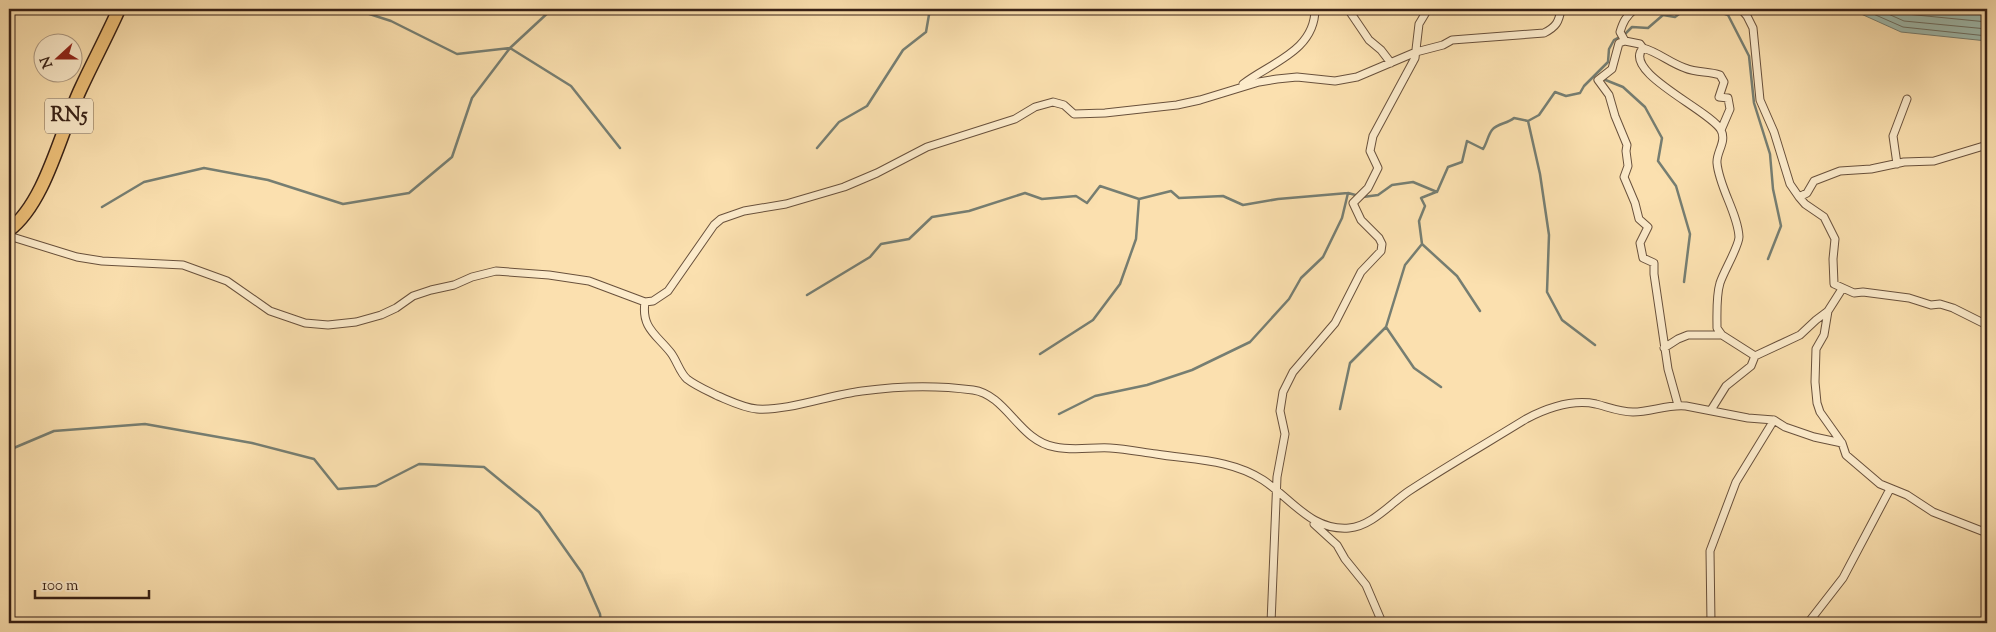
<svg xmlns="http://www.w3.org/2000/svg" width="1996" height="632" font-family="'Sorts Mill Goudy',serif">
<rect width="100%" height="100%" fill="#fbe0af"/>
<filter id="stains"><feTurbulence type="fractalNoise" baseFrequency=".004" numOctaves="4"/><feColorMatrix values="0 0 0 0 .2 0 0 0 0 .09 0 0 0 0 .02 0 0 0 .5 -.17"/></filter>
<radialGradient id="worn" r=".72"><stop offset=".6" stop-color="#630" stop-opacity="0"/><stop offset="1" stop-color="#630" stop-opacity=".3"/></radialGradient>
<path fill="#9fbcb0" stroke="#767e72" d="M 1850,9 L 1987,9 L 1987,41 L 1901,32 Z"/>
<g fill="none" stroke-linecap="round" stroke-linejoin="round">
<path stroke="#6c6e63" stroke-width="1" d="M 1862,9 L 1903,27 L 1987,36
M 1877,9 L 1904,21 L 1987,29
M 1895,9 L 1906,14 L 1987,22"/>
<path stroke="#767e72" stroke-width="2.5" d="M 354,9 L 391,21 L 457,54 L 510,48 L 571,86 L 620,148
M 1711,9 L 1728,15 L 1749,56 L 1754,103 L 1770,154 L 1773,189 L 1781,226 L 1768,259
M 1603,79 L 1623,87 L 1645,107 L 1662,138 L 1658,161 L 1676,186 L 1690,234 L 1684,282
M 1528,121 L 1540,174 L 1549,235 L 1547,292 L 1562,320 L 1595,345
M 817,148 L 839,122 L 867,106 L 903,50 L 926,32 L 930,9
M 102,207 L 144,182 L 204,168 L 268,180 L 343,204 L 409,193 L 452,157 L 472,98 L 510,48 L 552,9
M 1422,244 L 1457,276 L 1480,311
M 807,295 L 870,257 L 881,244 L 909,239 L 932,217 L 969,211 L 1025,193 L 1042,199 L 1076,196 L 1087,203 L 1100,186 L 1139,199 L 1171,191 L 1179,198 L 1223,196 L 1243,205 L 1278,199 L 1348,193 L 1363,197 L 1378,195 L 1392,185 L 1413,182 L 1437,192 L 1448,167 L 1462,162 L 1467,141 L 1483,149 C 1487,143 1488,135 1492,130 C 1498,123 1507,124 1514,118 L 1528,121 L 1539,115 L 1555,92 L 1566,96 L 1580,93 L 1584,86 L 1608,62 L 1609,49 L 1614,40 L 1625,34 L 1632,27 L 1648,28 L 1663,15 L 1675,17 L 1686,9
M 1386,327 L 1414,368 L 1441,387
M 1040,354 L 1093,320 L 1120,284 L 1136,239 L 1139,199
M 1340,409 L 1350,363 L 1386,327 L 1405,265 L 1422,244 L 1419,221 L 1425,206 L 1421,198 L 1436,192
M 1059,414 L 1095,396 L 1147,385 L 1192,370 L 1250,342 L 1289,299 L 1301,278 L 1323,257 L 1342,218 L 1348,193
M 9,450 L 54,431 L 145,424 L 252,443 L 314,459 L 338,489 L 376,486 L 419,464 L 484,467 L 539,512 L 582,573 L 600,614 L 601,623"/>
<defs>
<path id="street" d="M 1348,9 L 1369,40 L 1381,50 L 1391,63
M 1635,9 C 1626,16 1623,22 1620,32 L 1625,41 L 1640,44 L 1643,48 C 1621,72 1710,110 1721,130 C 1727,142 1716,152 1717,163 C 1719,187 1738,214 1739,237 C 1739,246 1724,271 1720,283 C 1716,296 1717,314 1717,328 L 1722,335 L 1755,356 L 1751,366 L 1726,386 L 1711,410
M 1741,9 L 1747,16 L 1753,28 L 1760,100 L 1774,132 L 1790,184 L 1799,197 L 1805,204 L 1824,217 L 1835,239 L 1833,259 L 1834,284 L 1854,293 L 1863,292 L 1909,298 L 1931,305 L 1940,304 L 1953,308 L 1987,325
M 1625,41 L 1619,43 L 1612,69 L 1598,80 L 1609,95 L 1615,116 L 1627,145 L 1626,151 L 1628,166 L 1624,177 L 1635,203 L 1639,219 L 1648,227 L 1640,243 L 1643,258 L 1654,263 L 1654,274 L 1668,369 L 1678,405
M 1643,48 C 1658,52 1670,63 1685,68 C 1697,73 1708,71 1720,75 L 1724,82 L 1719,97 L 1728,98 L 1730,109 L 1721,130
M 1243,84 C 1270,63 1315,51 1315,9
M 1897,164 L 1893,136 L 1907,99
M 1799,197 L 1807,193 L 1814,181 L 1840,171 L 1871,169 L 1904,162 L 1934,161 L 1987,145
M 9,236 L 77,257 L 102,261 L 183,265 L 227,281 L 270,311 L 305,323 L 328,325 L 356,322 L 381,315 L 396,308 L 413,296 L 431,290 L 454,285 L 472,277 L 496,271 L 549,275 L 589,281 L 645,302 L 653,301 L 668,291 L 714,225 L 721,219 L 744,211 L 786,204 L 844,187 L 877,173 L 927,147 L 1015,119 L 1035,107 L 1053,102 L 1064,105 L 1074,114 L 1105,113 L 1177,105 L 1200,100 L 1259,82 L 1277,79 L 1297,77 L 1335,81 L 1357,77 L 1416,52 L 1443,45 L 1452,40 L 1544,33 C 1556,27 1559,22 1561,9
M 1842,289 L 1828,311 L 1824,335 L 1816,349 L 1815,382 L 1817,403 L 1820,412 L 1842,443 L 1846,455 L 1880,484 L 1907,495 L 1933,512 L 1987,533
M 645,302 C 641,328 657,335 671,353 C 677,361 680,373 687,379 C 696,386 708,391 718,396 C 730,401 744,408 757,409 C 789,411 829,395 862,391 C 898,386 937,385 973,390 C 1007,395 1019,441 1055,447 C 1073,451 1092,447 1110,448 C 1126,449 1141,452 1156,454 C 1192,460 1231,459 1263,480 C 1292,499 1311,531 1349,528 C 1372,526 1391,503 1409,491 C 1447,466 1487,443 1526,419 C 1547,408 1572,399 1596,404 C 1608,407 1620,412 1633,412 C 1651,412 1668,404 1686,406 L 1748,418 L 1774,420 L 1785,427 L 1814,437 L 1842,443
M 1664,348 L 1678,339 L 1688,335 L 1722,335
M 1755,356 L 1800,335 L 1816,320 L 1828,311
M 1314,524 L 1337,545 L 1345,559 L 1366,585 L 1381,620 L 1381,623
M 1271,623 L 1277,477 L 1285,434 L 1280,411 L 1283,392 L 1293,372 L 1335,323 L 1361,272 L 1381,251 L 1382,244 L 1379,238 L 1361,220 L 1353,203 L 1368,188 L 1378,168 L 1370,151 L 1373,136 L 1415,58 L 1419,24 L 1428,9
M 1711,623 L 1710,551 L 1736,482 L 1774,420
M 1808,623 L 1843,578 L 1890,489"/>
<path id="highway" d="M 9,230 C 46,202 61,130 81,88 C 93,62 107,36 119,9"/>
</defs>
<use href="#street" stroke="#69513c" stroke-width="9"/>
<use href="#highway" stroke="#382116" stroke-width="15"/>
<use href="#street" stroke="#fcebcb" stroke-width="7"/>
<use href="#highway" stroke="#eec078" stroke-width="12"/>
</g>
<g text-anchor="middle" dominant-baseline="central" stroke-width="4" stroke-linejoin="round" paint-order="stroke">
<rect fill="#fcebcb" stroke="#735e4c" stroke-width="1" x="45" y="98.5" width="48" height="35" rx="4"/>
<g font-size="20" font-weight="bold" fill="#382116">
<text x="69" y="116">RN5</text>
</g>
</g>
<rect width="1996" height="632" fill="none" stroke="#fbe0af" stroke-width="30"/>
<rect x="10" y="10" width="1976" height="612" fill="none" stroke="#382116" stroke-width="2.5"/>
<rect x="15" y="15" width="1966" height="602" fill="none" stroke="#382116"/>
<g transform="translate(58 58) rotate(249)"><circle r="24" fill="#fcebcb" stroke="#ae9a83"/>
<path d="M0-4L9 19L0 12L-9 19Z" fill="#8f2418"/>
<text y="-8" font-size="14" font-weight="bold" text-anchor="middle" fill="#382116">N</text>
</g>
<path d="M35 590v8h114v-8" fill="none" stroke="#382116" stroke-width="2.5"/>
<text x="42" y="590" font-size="15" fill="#382116" stroke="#fcebcb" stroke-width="4" paint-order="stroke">100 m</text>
<rect width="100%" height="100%" filter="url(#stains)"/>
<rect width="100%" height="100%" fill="url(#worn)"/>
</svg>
